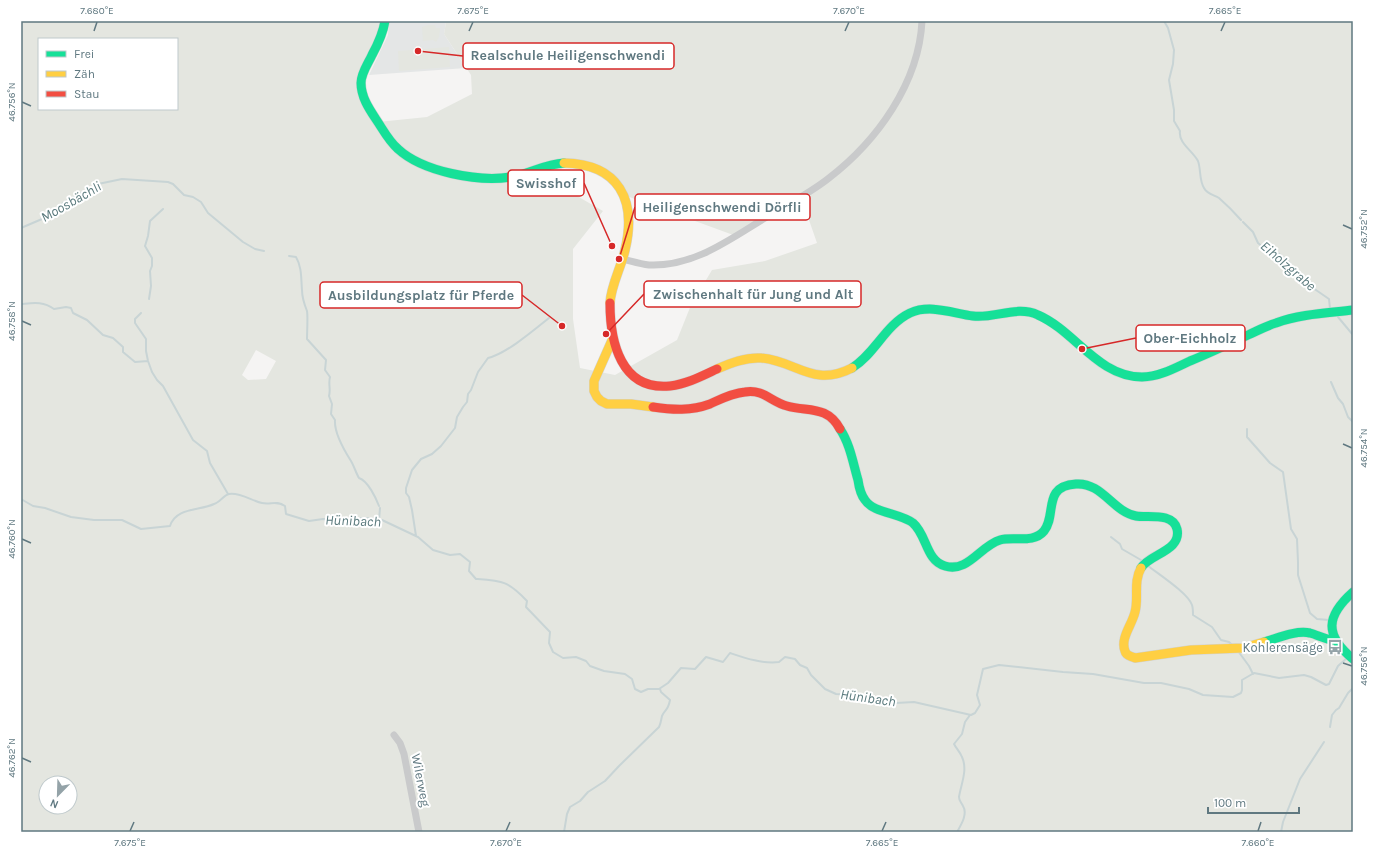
<svg xmlns="http://www.w3.org/2000/svg" width="1374" height="853" font-family="Karla,sans-serif">
<rect width="100%" height="100%" fill="#f5f4f3"/>
<path fill="#e4e6e6" d="M 389,21 L 448,21 L 446,22 L 444,34 L 466,68 L 369,75 L 388,35 Z"/>
<path fill="#e4e6e0" fill-rule="evenodd" d="M 21,21 L 385,21 L 361,82 L 378,122 L 427,117 L 472,94 L 471,75 L 444,34 L 446,22 L 448,21 L 1353,21 L 1353,832 L 21,832 ZM 39,39 L 177,39 L 177,109 L 39,109 ZM 563,163 L 611,177 L 624,195 L 736,236 L 801,197 L 817,243 L 765,261 L 712,270 L 691,305 L 677,340 L 615,375 L 580,368 L 573,319 L 573,249 L 603,211 L 558,185 ZM 256,350 L 276,361 L 266,379 L 248,380 L 242,375 ZM 46,783 L 70,783 L 70,807 L 46,807 Z
M 428,25 L 435,25 L 436,28 L 440,28 L 440,30 L 439,37 L 436,42 L 433,40 L 423,41 L 422,27 Z
M 449,47 L 450,67 L 399,71 L 398,51 Z"/>
<g fill="none" stroke-linecap="round" stroke-linejoin="round">
<path stroke="#c8d4d5" stroke-width="2" d="M 1164,21 L 1168,28 L 1174,50 L 1173,64 L 1169,80 L 1174,110 L 1174,121 L 1180,131 C 1178,143 1193,151 1198,161 C 1201,169 1199,180 1204,188 C 1207,194 1214,195 1219,198 C 1227,205 1234,212 1241,220
M 1243,222 L 1253,232 L 1258,243 L 1269,252 L 1278,253 L 1289,262 L 1300,279 L 1329,299 L 1330,309
M 21,228 L 42,219 L 63,203 L 98,184 L 122,179 L 168,182 L 173,184 L 184,195 L 193,197 L 201,202 L 208,213 L 243,242 L 255,249 L 264,251
M 289,256 L 296,257 C 302,267 301,279 302,290 C 302,296 305,306 307,311 C 308,317 307,332 307,339 L 326,360 L 325,370 L 330,377 C 328,384 331,389 329,396 L 332,404 L 331,414 L 335,420 C 334,433 344,450 351,461 C 354,466 356,473 359,478 C 368,481 376,498 379,506
M 149,299 L 151,286 L 150,271 L 152,266 L 152,258 L 145,246 L 148,236 L 150,221 L 163,209
M 21,304 C 33,303 43,301 54,309 L 66,307 L 71,308 L 73,313 L 87,320 L 103,335 L 113,338 L 123,347 L 123,352 L 135,362 L 148,361
M 141,313 L 135,319 L 135,323 L 146,339 L 146,351 L 148,361 L 152,372 L 157,380 L 163,386 L 193,440 L 207,451 L 210,463 L 228,494
M 1338,317 L 1353,335
M 1331,382 L 1338,398 L 1343,404 L 1348,417 L 1353,422
M 1247,429 L 1247,437 L 1270,463 L 1283,472 L 1291,529 L 1297,539 L 1298,562 L 1298,575 L 1310,613 L 1317,619 L 1329,620
M 21,499 L 33,506 L 45,508 L 71,517 L 94,520 L 122,520 L 141,529 L 170,526 C 176,507 200,511 214,504 C 220,502 224,495 229,494 C 240,492 252,501 262,503 C 271,505 276,500 285,506 L 286,514 L 309,521 L 323,519 L 338,520 L 366,518 L 382,520 L 418,537 L 433,550 L 450,555 L 460,554 L 470,562 L 469,571 L 476,579 C 503,581 508,581 527,601 L 526,607 L 550,632 L 549,643 L 553,652 L 563,658 L 576,657 L 586,661 L 590,666 L 604,671 L 625,674 L 632,679 L 635,689 L 641,692 L 648,689 L 659,689 L 668,683 L 681,668 L 695,669 L 706,657 L 723,662 L 730,653 C 745,658 762,664 779,662 L 785,657 L 795,659 L 800,665 L 807,668 L 811,675 L 825,689 L 836,694 L 855,695 L 896,703 L 914,702 L 971,715 L 975,713 L 980,705 L 977,695 L 983,669 L 999,665 L 1063,672 L 1093,674 L 1144,683 L 1161,683 L 1189,689 L 1203,695 L 1233,697 L 1241,693 L 1242,690 L 1242,680 L 1254,673 L 1279,678 L 1304,675 L 1311,677 L 1326,685 L 1329,684 L 1338,666 L 1347,658
M 379,520 L 380,508
M 416,536 L 412,510 L 409,497 L 406,493 L 406,488 L 412,470 L 421,459 L 432,454 L 441,446 L 455,428 L 457,417 L 463,407 L 467,402 L 468,394 L 471,390 L 478,372 L 488,358 C 506,354 534,330 549,318
M 1111,537 L 1120,544 L 1122,549 L 1141,560
M 1147,565 C 1158,574 1188,593 1192,605 C 1193,608 1193,612 1193,615 L 1212,627 L 1221,640 L 1229,642 L 1232,645
M 1238,651 L 1249,666 L 1253,674
M 1330,727 L 1332,715 L 1336,710 L 1339,708 L 1348,693 L 1353,688
M 564,832 L 567,814 L 570,807 L 580,801 L 588,792 L 605,781 L 619,766 L 659,727 C 661,723 661,720 662,716 C 665,709 668,711 670,700 L 661,692 L 660,689
M 957,832 C 961,825 968,814 963,806 C 961,802 959,801 959,797 C 961,784 968,770 962,757 C 960,752 956,748 954,744 L 962,734 L 965,722 L 970,715
M 1281,832 L 1283,822 L 1300,779 L 1324,742"/>
<defs>
<path id="fast" d="M 385,21 C 383,33 378,44 372,55 C 368,64 361,73 361,83 C 361,100 373,114 381,127 C 386,135 391,143 398,149 C 423,172 478,182 511,177 C 529,174 545,164 564,163
M 852,368 C 875,354 885,325 910,313 C 930,304 952,313 973,316 C 994,319 1017,305 1038,315 C 1075,331 1098,377 1142,377 C 1159,377 1175,368 1190,361 C 1210,353 1229,344 1248,335 C 1257,331 1266,326 1276,323 C 1300,314 1328,313 1353,310
M 840,429 C 850,444 853,463 858,480 C 859,487 861,495 865,500 C 873,513 900,513 913,523 C 927,535 926,561 945,566 C 968,573 980,546 1000,540 C 1014,536 1033,544 1044,531 C 1057,515 1042,486 1076,484 C 1102,482 1113,512 1136,516 C 1148,518 1173,512 1177,529 C 1182,551 1149,554 1141,568
M 1353,592 C 1326,616 1324,635 1353,659
M 1264,642 C 1278,638 1296,630 1310,633 C 1318,635 1326,640 1334,640"/>
<path id="slow" d="M 564,163 C 619,164 637,200 625,250 C 621,268 611,285 610,303
M 613,338 L 594,381 L 594,391 L 597,397 L 601,401 L 607,404 L 631,404 L 653,407
M 717,369 C 731,363 746,357 761,358 C 797,361 813,388 852,368
M 1141,568 C 1133,582 1139,598 1135,612 C 1132,625 1120,638 1125,651 C 1126,656 1131,656 1135,658 L 1191,650 L 1243,648 L 1264,642"/>
<path id="jam" d="M 610,303 C 610,342 621,391 670,386 C 687,384 702,376 717,369
M 653,407 C 673,410 691,411 710,404 C 721,399 732,393 745,392 C 764,389 771,402 787,406 C 808,412 827,405 840,429"/>
</defs>
<use href="#fast" stroke="#d1d2d3" stroke-width="10"/>
<use href="#slow" stroke="#d1d2d3" stroke-width="10"/>
<use href="#jam" stroke="#d1d2d3" stroke-width="10"/>
<path stroke="#c9cacb" stroke-width="7" d="M 622,259 C 631,261 639,264 649,265 C 693,267 729,240 765,218 C 786,205 809,194 829,178 C 877,141 919,83 922,21
M 394,735 L 400,743 L 404,754 L 419,832"/>
<use href="#fast" stroke="#16e098" stroke-width="9"/>
<use href="#slow" stroke="#ffcf43" stroke-width="9"/>
<use href="#jam" stroke="#f24e42" stroke-width="9"/>
</g>
<path fill="none" stroke="#5f7880" stroke-width="1.5" d="M 94,31 L 97,22M 469,31 L 473,22M 845,31 L 849,22M 1221,31 L 1225,22M 22,102 L 31,106M 1343,225 L 1352,229M 22,321 L 31,325M 1343,444 L 1352,448M 22,539 L 31,543M 1343,663 L 1352,666M 22,758 L 31,762M 130,831 L 134,822M 506,831 L 510,822M 882,831 L 886,822M 1258,831 L 1261,822"/>
<defs>
<symbol id="bus-bare" viewBox="-9 -9 18 18"><path d="M-5-6H5V4H4V6H2V4H-2V6H-4V4H-5ZM-3.5-4V0h7V-4ZM-3.5 1.2v1.5H-2V1.2ZM2 1.2v1.5H3.5V1.2Z" fill="#94a3a8" stroke="#fff" stroke-width="2.5" paint-order="stroke"/></symbol>
</defs>
<g fill-rule="evenodd">
<use href="#bus-bare" x="1324" y="636" width="22" height="22"/>
</g>
<g text-anchor="middle" dominant-baseline="central" stroke-width="4" stroke-linejoin="round" paint-order="stroke">
<g font-size="13" fill="#5f7880" stroke="#fff" text-anchor="end">
<text x="1323" y="647">Kohlerensäge</text>
</g>
<g font-size="13" fill="#5f7880" stroke="#fff">
<text transform="translate(421 780) rotate(79)">Wilerweg</text>
</g>
<g font-size="14" font-style="italic" fill="#59797c" stroke="#fff">
<text transform="translate(71 202) rotate(-30)">Moosbächli</text>
<text transform="translate(1288 266) rotate(41)">Eiholzgrabe</text>
<text transform="translate(353 521) rotate(2)">Hünibach</text>
<text transform="translate(868 698) rotate(8)">Hünibach</text>
</g>
</g>
<path fill="none" stroke="#d62828" stroke-width="1.5" d="M418 51L463 56M612 246L584 183M619 259L635 207M606 334L644 294M562 326L522 295M1082 349L1136 338"/>
<g fill="#d62828" stroke="#fff" stroke-width="1.5">
<circle cx="418" cy="51" r="4"/>
<circle cx="612" cy="246" r="4"/>
<circle cx="619" cy="259" r="4"/>
<circle cx="606" cy="334" r="4"/>
<circle cx="562" cy="326" r="4"/>
<circle cx="1082" cy="349" r="4"/>
</g>
<g fill="#fff" stroke="#d62828" stroke-width="1.5">
<rect x="463" y="43" width="211" height="26" rx="4"/>
<rect x="508" y="170" width="76" height="26" rx="4"/>
<rect x="635" y="194" width="175" height="26" rx="4"/>
<rect x="644" y="281" width="217" height="26" rx="4"/>
<rect x="320" y="282" width="202" height="26" rx="4"/>
<rect x="1136" y="325" width="109" height="26" rx="4"/>
</g>
<g font-size="14" text-anchor="middle" font-weight="bold" fill="#5f7880">
<text x="568" y="60">Realschule Heiligenschwendi</text>
<text x="546" y="188">Swisshof</text>
<text x="722" y="212">Heiligenschwendi Dörfli</text>
<text x="753" y="299">Zwischenhalt für Jung und Alt</text>
<text x="421" y="300">Ausbildungsplatz für Pferde</text>
<text x="1190" y="343">Ober-Eichholz</text>
</g>
<rect width="1374" height="853" fill="none" stroke="#ffffff" stroke-width="44"/>
<rect x="38" y="38" width="140" height="72" fill="#ffffff" stroke="#bfc9cc"/>
<rect x="46" y="51" width="20" height="6" fill="#16e098" stroke="#bfc9cc"/>
<text x="74" y="58" font-size="12" fill="#5f7880">Frei</text>
<rect x="46" y="71" width="20" height="6" fill="#ffcf43" stroke="#bfc9cc"/>
<text x="74" y="78" font-size="12" fill="#5f7880">Zäh</text>
<rect x="46" y="91" width="20" height="6" fill="#f24e42" stroke="#bfc9cc"/>
<text x="74" y="98" font-size="12" fill="#5f7880">Stau</text>
<g transform="translate(58 795) rotate(203)"><circle r="19" fill="#ffffff" stroke="#bfc9cc"/>
<path d="M0-3L7 15L0 10L-7 15Z" fill="#94a3a8"/>
<text y="-6" font-size="11" font-weight="bold" text-anchor="middle" fill="#5f7880">N</text>
</g>
<path d="M1208 807v6h91v-6" fill="none" stroke="#5f7880" stroke-width="2"/>
<text x="1214" y="807" font-size="12" fill="#5f7880" stroke="#ffffff" stroke-width="3" paint-order="stroke">100 m</text>
<rect x="22" y="22" width="1330" height="809" fill="none" stroke="#5f7880" stroke-width="1.5"/>
<g font-size="10" text-anchor="middle" fill="#5f7880">
<text x="97" y="14">7.680°E</text>
<text x="473" y="14">7.675°E</text>
<text x="849" y="14">7.670°E</text>
<text x="1225" y="14">7.665°E</text>
<text transform="translate(11 102) rotate(-90)" y="4">46.756°N</text>
<text transform="translate(1363 229) rotate(-90)" y="4">46.752°N</text>
<text transform="translate(11 321) rotate(-90)" y="4">46.758°N</text>
<text transform="translate(1363 448) rotate(-90)" y="4">46.754°N</text>
<text transform="translate(11 539) rotate(-90)" y="4">46.760°N</text>
<text transform="translate(1363 666) rotate(-90)" y="4">46.756°N</text>
<text transform="translate(11 758) rotate(-90)" y="4">46.762°N</text>
<text x="130" y="846">7.675°E</text>
<text x="506" y="846">7.670°E</text>
<text x="882" y="846">7.665°E</text>
<text x="1258" y="846">7.660°E</text>
</g>
</svg>
